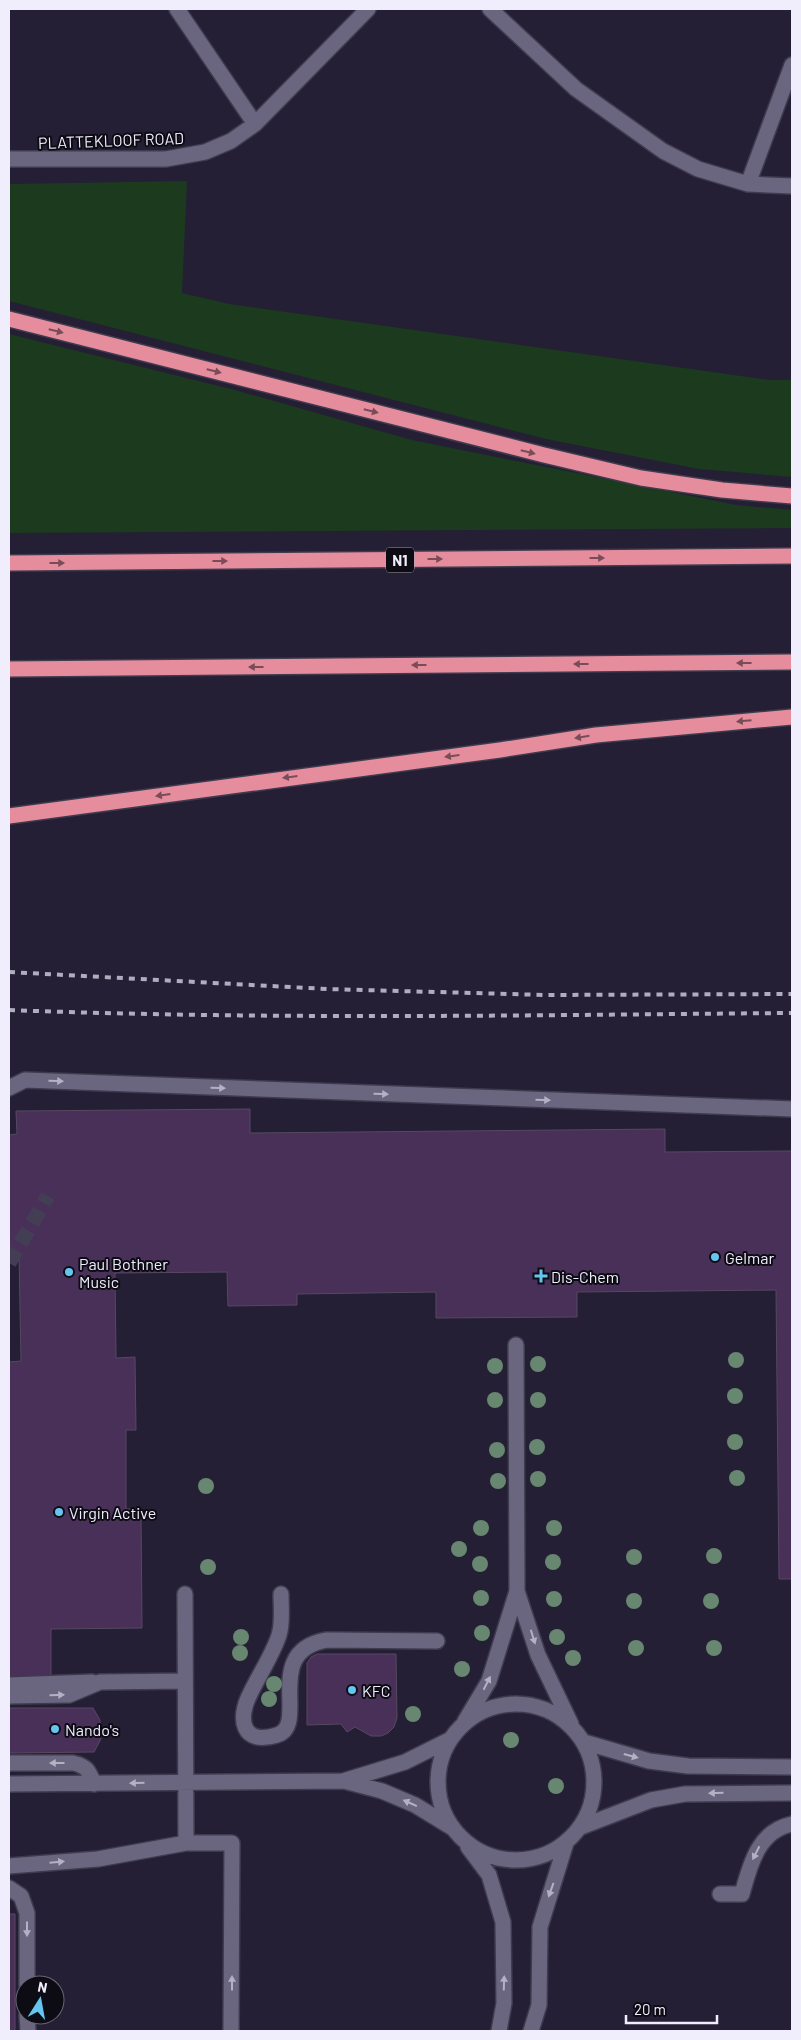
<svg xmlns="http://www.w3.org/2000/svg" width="801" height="2040" font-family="Barlow,sans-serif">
<rect width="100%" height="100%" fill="#241f35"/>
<path fill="#1c3a1e" d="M 187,181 L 182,293 L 229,304 L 770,380 L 792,380 L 792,477 L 699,469 L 546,439 L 9,301 L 9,184 Z
M 9,334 L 235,390 L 412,440 L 736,505 L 792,510 L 792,528 L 9,533 Z"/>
<path fill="#483059" stroke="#564960" d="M 250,1109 L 250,1133 L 665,1129 L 665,1152 L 792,1151 L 792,1579 L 779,1579 L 776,1290 L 577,1292 L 577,1317 L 436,1318 L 436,1292 L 297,1294 L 297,1305 L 228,1306 L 227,1272 L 115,1273 L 116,1358 L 135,1357 L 136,1430 L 126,1430 L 126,1509 L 141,1509 L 142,1628 L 51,1629 L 51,1677 L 9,1677 L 9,1362 L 21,1361 L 19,1253 L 9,1253 L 9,1135 L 17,1134 L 16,1111 Z
M 317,1654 L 396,1654 L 397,1718 L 394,1727 L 388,1733 L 381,1736 L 371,1736 L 355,1727 L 347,1732 L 341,1724 L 307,1725 L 307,1663 L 311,1657 Z
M 9,1708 L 93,1708 L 100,1720 L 101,1739 L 94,1752 L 9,1753 Z
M 9,1914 L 15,1914 L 15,2031 L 9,2031 Z"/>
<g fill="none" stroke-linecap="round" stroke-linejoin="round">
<path stroke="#433e53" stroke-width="15" stroke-dasharray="15 8" stroke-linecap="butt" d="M 9,1263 L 48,1196"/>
<defs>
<path id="minor" d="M 177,9 L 255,124
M 490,9 L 576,89 L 663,151 L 698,169 L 748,184 L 792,186
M 9,159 L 166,159 L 205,152 L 231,141 L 255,124 L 368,9
M 748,184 L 792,65
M 9,1088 L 25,1080 L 792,1109
M 517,1591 L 538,1655 L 571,1724
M 185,1594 L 186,1843 L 232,1843 L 231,2031
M 281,1594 C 281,1607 283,1623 279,1635 C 274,1652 258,1677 250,1694 C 237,1719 242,1746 277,1735 C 310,1725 261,1651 327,1640 L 437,1641
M 9,1685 L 92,1682
M 9,1696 L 69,1695 L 100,1682 L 185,1681
M438 1782a78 78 0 1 1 156 0a78 78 0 1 1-156 0Z
M 465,1721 L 489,1681 L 517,1591 L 516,1345
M 584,1742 L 649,1761 L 688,1766 L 792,1767
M 9,1763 L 73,1763 C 87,1766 89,1771 94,1784
M 344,1781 L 382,1791 L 415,1805 L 451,1827
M 9,1784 L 343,1781 L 405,1762 L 451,1739
M 581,1827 L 651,1800 L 685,1794 L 792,1793
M 468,1847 L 489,1875 L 503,1922 L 504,2003 L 499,2031
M 9,1866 L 98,1859 L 186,1843
M 9,1888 L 21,1896 L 27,1913 L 27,1985
M 720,1894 L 742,1894 C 750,1865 758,1831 792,1824
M 27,2015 L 28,2031
M 531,2031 L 539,2005 L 540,1927 L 566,1843"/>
<path id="highway" d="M 9,319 L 544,455 L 641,478 L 722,490 L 792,496
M 9,563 L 792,556
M 9,669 L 792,662
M 9,816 L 500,750 L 596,735 L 792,717"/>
</defs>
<use href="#minor" stroke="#3f3b4e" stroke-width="18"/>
<use href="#highway" stroke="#3f3b4e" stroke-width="18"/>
<use href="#minor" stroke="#6b6680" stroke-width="15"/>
<use href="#highway" stroke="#e58c9d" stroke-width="15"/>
<path stroke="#b0adbe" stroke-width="4" stroke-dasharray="6 6" stroke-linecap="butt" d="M 9,972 L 327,989 L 545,995 L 792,994
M 9,1010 C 270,1020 531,1015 792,1013"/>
</g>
<g fill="#678770">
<circle cx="736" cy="1360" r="8"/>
<circle cx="538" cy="1364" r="8"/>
<circle cx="495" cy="1366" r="8"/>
<circle cx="735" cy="1396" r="8"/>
<circle cx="495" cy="1400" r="8"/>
<circle cx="538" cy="1400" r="8"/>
<circle cx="735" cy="1442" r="8"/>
<circle cx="537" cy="1447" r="8"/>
<circle cx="497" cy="1450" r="8"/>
<circle cx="737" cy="1478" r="8"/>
<circle cx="538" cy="1479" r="8"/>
<circle cx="498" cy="1481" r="8"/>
<circle cx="206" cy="1486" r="8"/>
<circle cx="481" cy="1528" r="8"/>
<circle cx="554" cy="1528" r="8"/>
<circle cx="459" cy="1549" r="8"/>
<circle cx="714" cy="1556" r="8"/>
<circle cx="634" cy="1557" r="8"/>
<circle cx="553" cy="1562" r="8"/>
<circle cx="480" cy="1564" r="8"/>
<circle cx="208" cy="1567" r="8"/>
<circle cx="481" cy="1598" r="8"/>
<circle cx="554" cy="1599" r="8"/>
<circle cx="634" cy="1601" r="8"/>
<circle cx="711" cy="1601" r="8"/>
<circle cx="482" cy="1633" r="8"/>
<circle cx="241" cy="1637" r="8"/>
<circle cx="557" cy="1637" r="8"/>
<circle cx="636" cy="1648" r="8"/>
<circle cx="714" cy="1648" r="8"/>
<circle cx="240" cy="1653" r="8"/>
<circle cx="573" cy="1658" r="8"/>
<circle cx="462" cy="1669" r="8"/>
<circle cx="274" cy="1684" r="8"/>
<circle cx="269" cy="1699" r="8"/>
<circle cx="413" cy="1714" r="8"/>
<circle cx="511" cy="1740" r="8"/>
<circle cx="556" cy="1786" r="8"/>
</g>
<defs><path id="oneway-solid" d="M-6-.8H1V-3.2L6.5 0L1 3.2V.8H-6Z" transform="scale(1.25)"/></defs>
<g fill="#794c58">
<use href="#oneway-solid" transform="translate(56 331) rotate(14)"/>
<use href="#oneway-solid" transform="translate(214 371) rotate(14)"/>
<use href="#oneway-solid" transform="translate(371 411) rotate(14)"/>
<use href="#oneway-solid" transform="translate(528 452) rotate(14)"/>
<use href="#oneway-solid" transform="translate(597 558)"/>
<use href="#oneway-solid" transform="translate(435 559)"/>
<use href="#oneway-solid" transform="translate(220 561)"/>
<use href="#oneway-solid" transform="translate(57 563)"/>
<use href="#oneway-solid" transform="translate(744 663) rotate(180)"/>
<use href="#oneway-solid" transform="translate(581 664) rotate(180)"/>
<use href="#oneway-solid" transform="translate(419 665) rotate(180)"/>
<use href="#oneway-solid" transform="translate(256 667) rotate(180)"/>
<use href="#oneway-solid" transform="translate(744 721) rotate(175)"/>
<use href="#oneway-solid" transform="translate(582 737) rotate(171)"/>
<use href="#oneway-solid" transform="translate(452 756) rotate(173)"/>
<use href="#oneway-solid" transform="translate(290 777) rotate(173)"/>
<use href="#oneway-solid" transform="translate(163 795) rotate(172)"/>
</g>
<g fill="#b4b1c5">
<use href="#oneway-solid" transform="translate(56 1081) rotate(2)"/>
<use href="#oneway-solid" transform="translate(218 1088) rotate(2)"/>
<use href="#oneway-solid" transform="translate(381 1094) rotate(2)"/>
<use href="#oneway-solid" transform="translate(543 1100) rotate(2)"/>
<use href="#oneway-solid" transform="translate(533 1637) rotate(73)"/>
<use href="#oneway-solid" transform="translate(487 1683) rotate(-63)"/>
<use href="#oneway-solid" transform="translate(57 1695) rotate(-1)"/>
<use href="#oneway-solid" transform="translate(631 1756) rotate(15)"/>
<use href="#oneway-solid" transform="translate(57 1763) rotate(-180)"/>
<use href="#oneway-solid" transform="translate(137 1783) rotate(179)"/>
<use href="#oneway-solid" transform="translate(716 1793) rotate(179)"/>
<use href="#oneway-solid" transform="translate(410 1803) rotate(-156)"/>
<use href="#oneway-solid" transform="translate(756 1853) rotate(117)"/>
<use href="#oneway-solid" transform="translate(57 1862) rotate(-5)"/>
<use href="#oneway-solid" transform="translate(551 1890) rotate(110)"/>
<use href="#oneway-solid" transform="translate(27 1929) rotate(90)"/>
<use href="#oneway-solid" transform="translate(232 1983) rotate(-90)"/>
<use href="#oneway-solid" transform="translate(504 1983) rotate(-88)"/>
</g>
<g fill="#65c5ee" stroke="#0d0b14" stroke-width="2">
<circle cx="715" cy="1257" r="5"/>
<circle cx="69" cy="1272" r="5"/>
<path d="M538.5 1268.5h5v5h5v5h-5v5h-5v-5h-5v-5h5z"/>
<circle cx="59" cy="1512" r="5"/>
<circle cx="352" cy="1690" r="5"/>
<circle cx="55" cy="1729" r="5"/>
</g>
<g text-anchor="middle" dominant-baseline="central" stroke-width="4" stroke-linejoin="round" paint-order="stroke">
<rect fill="#0d0b14" stroke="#acaab7" stroke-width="1" x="386" y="547.5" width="28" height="25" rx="4"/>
<g font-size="15" font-weight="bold" fill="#f0eefd">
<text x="400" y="560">N1</text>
</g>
<g font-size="16" fill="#f0eefd" stroke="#0d0b14">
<text transform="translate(111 140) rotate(-2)">PLATTEKLOOF ROAD</text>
</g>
<g font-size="16" fill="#f0eefd" stroke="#0d0b14" text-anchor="start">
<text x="725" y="1257">Gelmar</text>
<text x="79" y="1263">Paul Bothner<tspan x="79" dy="18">Music</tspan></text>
<text x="551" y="1276">Dis-Chem</text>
<text x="69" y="1512">Virgin Active</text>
<text x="362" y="1690">KFC</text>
<text x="65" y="1729">Nando's</text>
</g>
</g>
<rect width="801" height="2040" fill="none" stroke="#f0eefd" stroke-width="20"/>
<g transform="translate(40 2000) rotate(11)"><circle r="24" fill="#0d0b14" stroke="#686671"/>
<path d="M0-4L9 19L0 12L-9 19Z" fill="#65c5ee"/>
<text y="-8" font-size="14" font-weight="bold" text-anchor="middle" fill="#f0eefd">N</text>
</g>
<path d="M626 2015v8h91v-8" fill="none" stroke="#f0eefd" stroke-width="2.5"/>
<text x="634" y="2015" font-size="15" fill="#f0eefd" stroke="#0d0b14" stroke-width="4" paint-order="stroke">20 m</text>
</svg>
